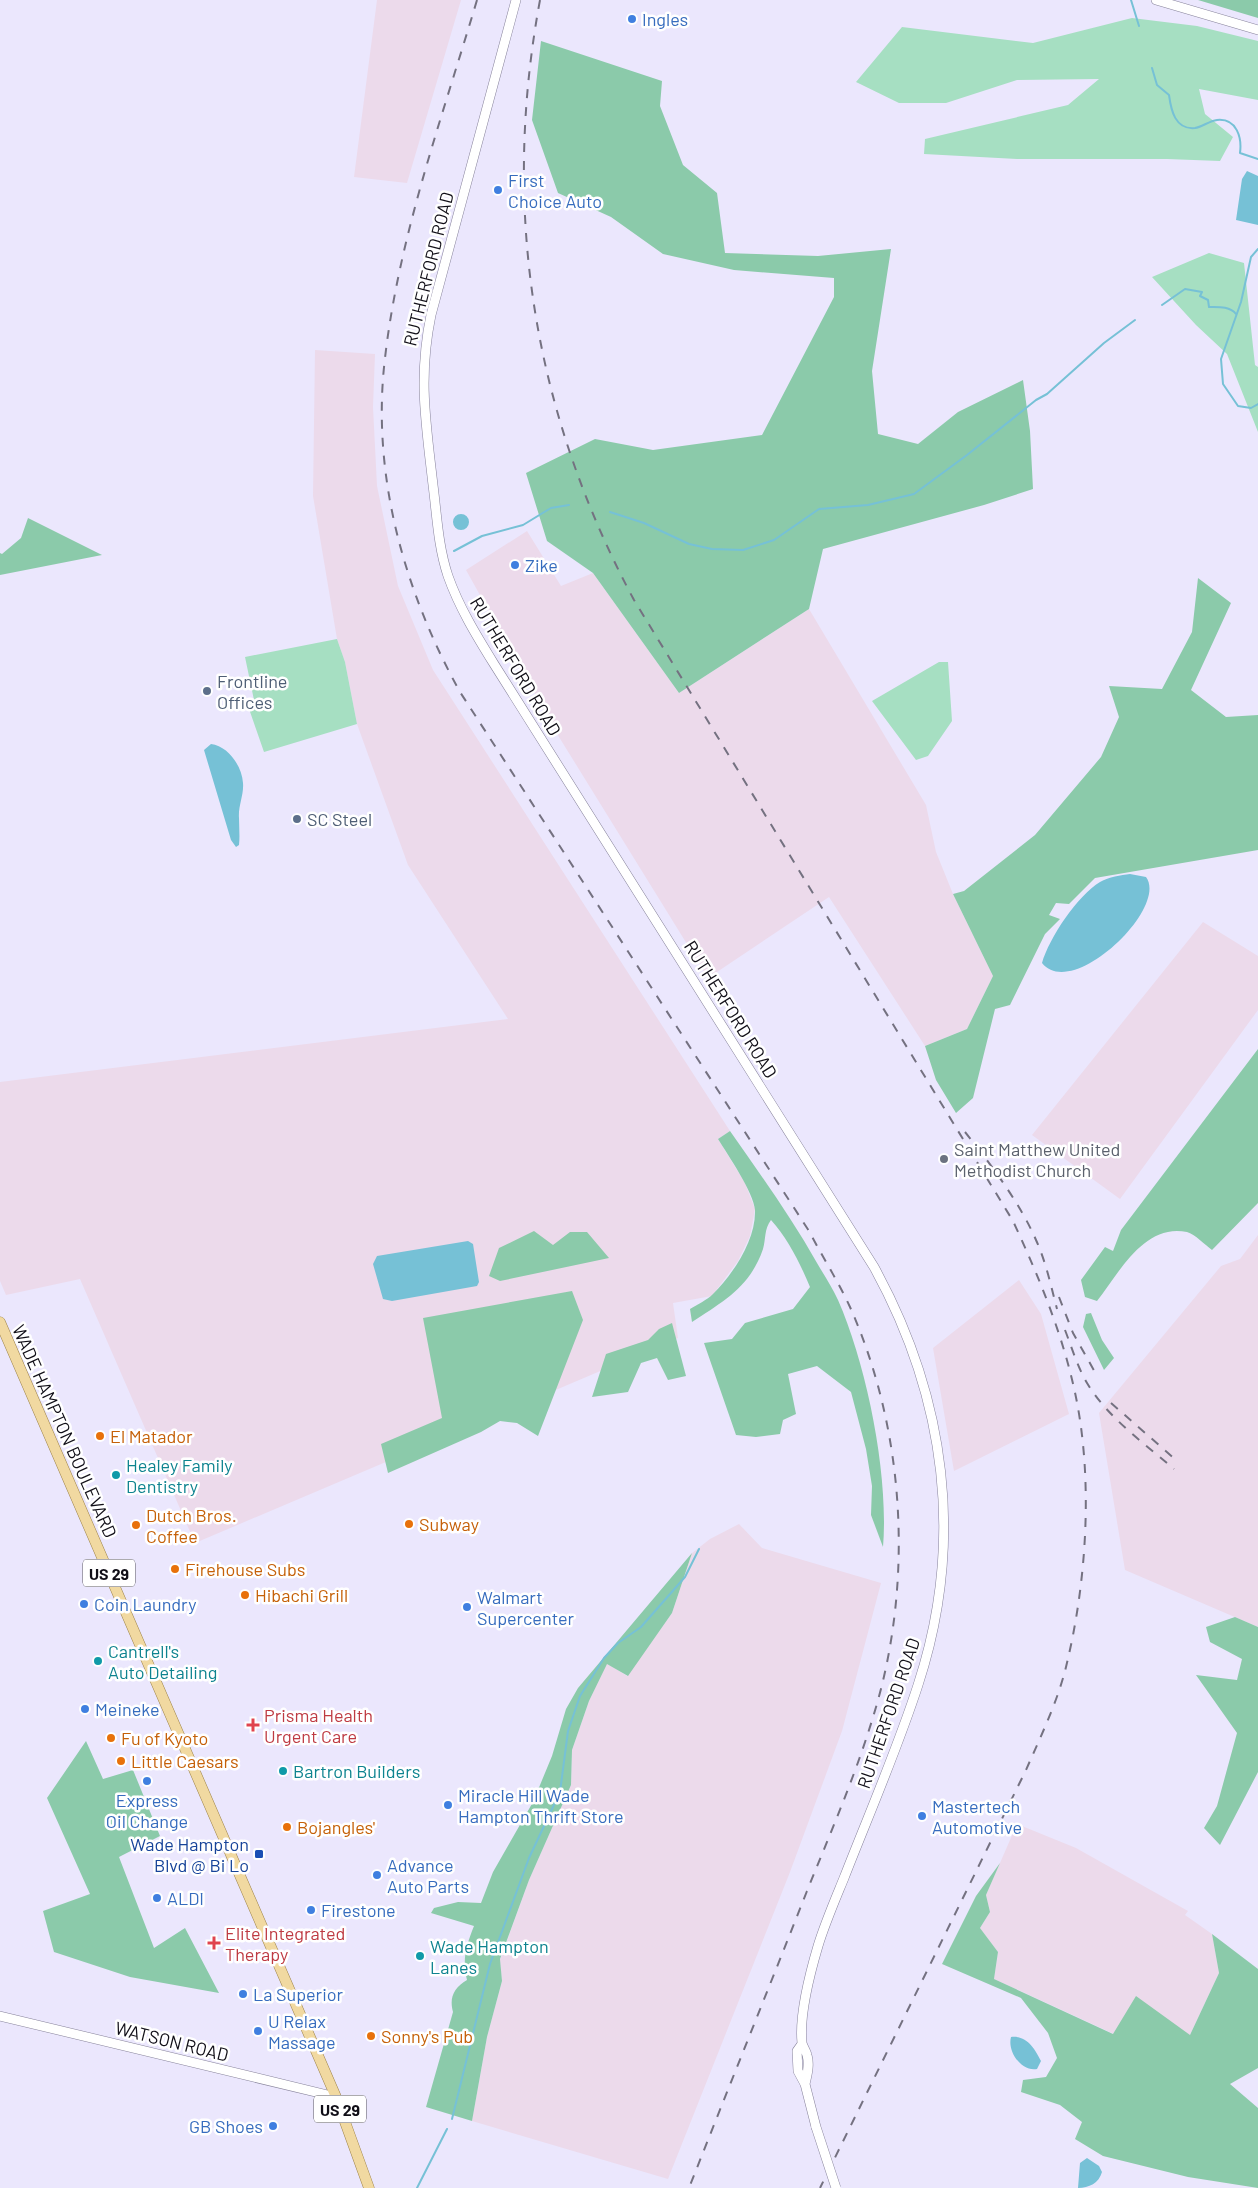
<svg xmlns="http://www.w3.org/2000/svg" width="1258" height="2188" font-family="Barlow,sans-serif">
<rect width="100%" height="100%" fill="#ebe7fd"/>
<path fill="#ecdaeb" d="M 377,0 L 461,0 L 407,183 L 354,177 Z
M 315,350 L 375,354 L 373,407 L 377,486 L 398,586 L 433,670 L 730,1131 L 718,1139 L 745,1183 L 755,1209 L 750,1236 L 738,1261 L 712,1296 L 673,1303 L 678,1338 L 195,1543 L 80,1279 L 6,1295 L 0,1281 L 0,1082 L 508,1019 L 408,865 L 357,724 L 345,662 L 337,639 L 313,496 Z
M 527,531 L 561,586 L 593,573 L 679,693 L 809,609 L 926,805 L 936,852 L 953,894 L 993,976 L 967,1029 L 925,1046 L 829,897 L 708,978 L 559,737 L 466,570 Z
M 1203,922 L 1258,956 L 1258,1010 L 1120,1199 L 1032,1135 Z
M 1258,1235 L 1258,1627 L 1125,1570 L 1099,1413 L 1221,1266 L 1240,1259 Z
M 1019,1280 L 1041,1314 L 1069,1414 L 954,1471 L 933,1348 Z
M 739,1524 L 762,1548 L 881,1583 L 842,1731 L 790,1872 L 668,2179 L 472,2121 L 487,2037 L 502,1981 L 500,1960 L 529,1880 L 571,1785 L 572,1750 L 589,1701 L 607,1663 L 627,1676 L 672,1613 L 692,1553 L 710,1539 Z
M 1017,1824 L 1076,1848 L 1188,1911 L 1185,1915 L 1212,1934 L 1219,1973 L 1190,2035 L 1114,2034 L 994,1979 L 998,1952 L 980,1928 L 990,1912 L 986,1895 Z"/>
<path fill="#a6dfc2" d="M 1132,18 L 1197,26 L 1258,41 L 1258,100 L 1199,89 L 1205,114 L 1233,137 L 1220,161 L 1167,159 L 1017,159 L 924,154 L 925,139 L 1068,105 L 1099,79 L 1017,80 L 946,103 L 899,103 L 856,82 L 902,27 L 1033,43 Z
M 1209,253 L 1244,263 L 1255,365 L 1258,367 L 1258,432 L 1227,354 L 1196,325 L 1152,277 Z
M 337,639 L 345,662 L 357,724 L 264,752 L 247,703 L 254,700 L 245,657 Z
M 939,662 L 948,662 L 952,721 L 928,756 L 916,760 L 872,701 Z"/>
<path fill="#8bcaaa" d="M 1198,0 L 1258,0 L 1258,18 Z
M 541,41 L 662,81 L 660,106 L 683,165 L 717,193 L 725,253 L 818,256 L 891,249 L 872,371 L 878,434 L 918,444 L 958,412 L 1023,380 L 1030,431 L 1033,489 L 984,505 L 823,549 L 809,609 L 679,693 L 593,573 L 547,541 L 526,473 L 595,439 L 653,450 L 762,435 L 834,297 L 834,278 L 734,270 L 663,254 L 611,217 L 558,193 L 532,120 Z
M 28,518 L 102,555 L 0,575 L 0,553 L 2,554 L 21,538 Z
M 1198,578 L 1231,603 L 1191,690 L 1226,717 L 1258,715 L 1258,850 L 1095,878 L 1069,904 L 1056,903 L 1049,915 L 1060,919 L 1045,934 L 1010,1005 L 995,1009 L 973,1098 L 956,1113 L 936,1080 L 925,1046 L 967,1029 L 993,976 L 953,894 L 964,891 L 1035,835 L 1101,757 L 1119,717 L 1109,686 L 1162,689 L 1192,632 Z
M 1258,1049 L 1258,1203 L 1212,1250 C 1205,1245 1195,1234 1187,1232 C 1144,1223 1119,1273 1097,1301 L 1085,1297 L 1081,1280 L 1105,1247 L 1113,1251 L 1121,1230 Z
M 730,1131 C 760,1174 791,1217 817,1263 C 824,1275 832,1287 838,1300 C 867,1366 889,1475 883,1547 L 871,1515 L 872,1486 L 866,1449 L 851,1392 L 817,1366 L 788,1374 L 796,1414 L 783,1420 L 780,1434 L 756,1437 L 736,1435 L 704,1343 L 732,1339 L 745,1323 L 793,1309 L 810,1287 C 800,1263 788,1239 771,1220 C 764,1229 766,1239 763,1249 C 750,1287 724,1301 692,1322 L 690,1309 C 698,1304 707,1300 713,1294 C 733,1274 756,1240 755,1210 C 754,1193 728,1155 718,1139 Z
M 534,1231 L 553,1245 L 570,1232 L 587,1232 L 609,1258 L 500,1281 L 489,1276 L 499,1248 Z
M 572,1291 L 583,1320 L 538,1436 L 517,1423 L 500,1421 L 481,1432 L 388,1473 L 381,1444 L 442,1418 L 423,1318 Z
M 1091,1313 L 1102,1340 L 1114,1358 L 1104,1370 L 1083,1327 L 1086,1314 Z
M 672,1323 L 686,1376 L 668,1380 L 657,1358 L 641,1363 L 628,1392 L 592,1397 L 606,1354 L 648,1340 L 659,1329 Z
M 692,1553 L 672,1613 L 628,1676 L 607,1664 L 589,1701 L 572,1750 L 571,1785 L 529,1880 L 500,1959 L 502,1981 L 487,2037 L 472,2121 L 426,2107 L 453,2012 C 449,1997 454,1988 467,1980 C 462,1959 466,1946 474,1926 L 431,1913 L 434,1908 L 458,1902 L 481,1903 L 493,1872 L 533,1802 L 552,1756 L 566,1709 L 578,1688 Z
M 1235,1617 L 1258,1627 L 1258,1772 L 1220,1845 L 1204,1828 L 1217,1806 L 1237,1733 L 1196,1675 L 1237,1680 L 1242,1659 L 1210,1642 L 1206,1627 Z
M 86,1741 L 103,1779 L 133,1770 L 160,1836 L 119,1857 L 154,1948 L 185,1928 L 219,1993 L 130,1977 L 54,1952 L 43,1911 L 90,1894 L 47,1798 Z
M 1000,1863 L 986,1895 L 990,1912 L 980,1928 L 998,1952 L 994,1979 L 1113,2034 L 1136,1996 L 1190,2035 L 1219,1973 L 1212,1934 L 1258,1969 L 1258,2068 L 1230,2084 L 1258,2108 L 1258,2188 L 1188,2177 L 1103,2156 L 1075,2139 L 1082,2122 L 1060,2105 L 1021,2092 L 1023,2080 L 1046,2077 L 1057,2058 L 1048,2033 L 1021,1998 L 942,1964 L 976,1896 Z"/>
<path fill="#76c1d6" d="M 1247,171 L 1258,176 L 1258,225 L 1236,220 L 1242,179 Z
M453 522a8 8 0 1 1 16 0a8 8 0 1 1-16 0Z
M 211,744 C 228,746 242,766 243,783 C 244,795 238,806 239,818 C 239,827 240,836 239,845 L 236,847 L 231,840 L 204,750 Z
M 1130,874 L 1146,877 C 1169,908 1072,1001 1042,963 C 1049,938 1078,895 1100,882 C 1109,877 1121,875 1130,874 Z
M 468,1241 L 473,1244 L 479,1282 L 477,1286 L 392,1301 L 383,1299 L 373,1264 L 377,1256 Z
M 1011,2037 C 1027,2035 1035,2049 1041,2061 L 1037,2069 C 1022,2072 1007,2052 1011,2037 Z
M 1087,2158 L 1099,2166 L 1102,2172 C 1099,2183 1089,2188 1078,2188 L 1080,2163 Z"/>
<g fill="none" stroke-linecap="round" stroke-linejoin="round">
<path stroke="#76c1d6" stroke-width="2" d="M 1131,0 L 1139,26
M 1152,68 L 1157,85 L 1169,95 C 1171,110 1175,130 1195,128 C 1202,127 1209,121 1217,120 C 1237,118 1242,138 1240,153 L 1258,159
M 1258,249 L 1251,257 L 1241,302 L 1221,359 L 1223,384 L 1238,406 L 1251,408 L 1258,404
M 1162,305 L 1185,289 L 1202,292 L 1200,296 L 1208,300 L 1209,307 C 1218,307 1230,306 1236,314
M 610,512 L 644,523 L 689,544 L 712,549 L 743,550 L 774,540 L 819,509 L 868,505 L 914,494 L 967,455 L 1036,400 L 1047,394 L 1104,343 L 1135,320
M 454,551 L 482,536 L 523,525 L 551,508 L 569,505
M 452,2119 L 490,1964 L 529,1858 L 560,1792 L 568,1731 L 580,1696 L 604,1658 L 618,1643 L 641,1627 L 685,1577 L 699,1549
M 417,2188 L 447,2129"/>
<defs>
<path id="secondary" d="M 516,0 L 431,315 C 418,378 426,423 433,485 C 437,516 438,546 448,576 C 459,607 476,635 494,664 L 874,1267 C 946,1398 965,1542 918,1685 C 897,1750 869,1814 844,1878 C 835,1900 825,1923 818,1946 C 810,1973 799,2015 802,2043 C 803,2047 806,2051 807,2055 C 810,2065 807,2075 805,2084
M 1156,0 L 1258,30
M 0,2016 L 336,2097
M 802,2044 L 797,2051 L 798,2071 L 805,2084 L 816,2127"/>
<path id="primary" d="M 0,1322 L 336,2097 L 369,2188"/>
</defs>
<use href="#secondary" stroke="#87839b" stroke-width="10"/>
<use href="#primary" stroke="#9c8248" stroke-width="11"/>
<use href="#secondary" stroke="#fff" stroke-width="9"/>
<use href="#primary" stroke="#f1d9a1" stroke-width="10"/>
<path stroke="#747180" stroke-width="2" stroke-dasharray="9 9" stroke-linecap="butt" d="M 477,0 C 442,118 399,236 385,358 C 371,474 404,591 460,692 L 809,1231 C 822,1256 838,1281 850,1307 C 902,1424 912,1562 882,1685 C 864,1756 834,1824 807,1891 C 768,1990 728,2089 689,2188
M 540,0 C 501,210 533,412 634,600 L 1013,1221 C 1038,1275 1061,1330 1074,1388 C 1094,1476 1087,1584 1065,1671 C 1056,1705 1040,1738 1026,1770 L 820,2188
M 965,1132 C 990,1163 1020,1203 1036,1240 C 1046,1262 1051,1286 1057,1309
M 1059,1297 L 1073,1333 L 1096,1374
M 1065,1330 C 1072,1348 1077,1366 1087,1383 C 1108,1418 1144,1443 1174,1469
M 1111,1403 L 1176,1460"/>
<defs>
<path id="secondary-bridge" d="M 816,2127 L 836,2188"/>
</defs>
<use href="#secondary-bridge" stroke="#87839b" stroke-width="10" stroke-linecap="butt"/>
<use href="#secondary-bridge" stroke="#fff" stroke-width="9"/>
</g>
<g fill="#3f7fe0" stroke="#fff" stroke-width="2">
<circle cx="632" cy="19" r="5"/>
<circle cx="498" cy="190" r="5"/>
<circle cx="515" cy="565" r="5"/>
<circle cx="84" cy="1604" r="5"/>
<circle cx="467" cy="1607" r="5"/>
<circle cx="85" cy="1709" r="5"/>
<circle cx="147" cy="1781" r="5"/>
<circle cx="448" cy="1805" r="5"/>
<circle cx="922" cy="1816" r="5"/>
<circle cx="377" cy="1875" r="5"/>
<circle cx="157" cy="1898" r="5"/>
<circle cx="311" cy="1910" r="5"/>
<circle cx="243" cy="1994" r="5"/>
<circle cx="258" cy="2031" r="5"/>
<circle cx="273" cy="2126" r="5"/>
</g>
<g fill="#5c6f8a" stroke="#fff" stroke-width="2">
<circle cx="207" cy="691" r="5"/>
<circle cx="297" cy="819" r="5"/>
</g>
<circle fill="#6b7280" stroke="#fff" stroke-width="2" cx="944" cy="1159" r="5"/>
<g fill="#e8710a" stroke="#fff" stroke-width="2">
<circle cx="100" cy="1436" r="5"/>
<circle cx="409" cy="1524" r="5"/>
<circle cx="136" cy="1525" r="5"/>
<circle cx="175" cy="1569" r="5"/>
<circle cx="245" cy="1595" r="5"/>
<circle cx="111" cy="1738" r="5"/>
<circle cx="121" cy="1761" r="5"/>
<circle cx="287" cy="1827" r="5"/>
<circle cx="371" cy="2036" r="5"/>
</g>
<g fill="#0f9aa8" stroke="#fff" stroke-width="2">
<circle cx="116" cy="1475" r="5"/>
<circle cx="98" cy="1661" r="5"/>
<circle cx="283" cy="1771" r="5"/>
<circle cx="420" cy="1956" r="5"/>
</g>
<g fill="#e0444e" stroke="#fff" stroke-width="2">
<path d="M250.5 1717.5h5v5h5v5h-5v5h-5v-5h-5v-5h5z"/>
<path d="M211.5 1935.5h5v5h5v5h-5v5h-5v-5h-5v-5h5z"/>
</g>
<rect fill="#1a4fb4" stroke="#fff" stroke-width="2" x="254" y="1849" width="10" height="10" rx="2.5"/>
<g text-anchor="middle" dominant-baseline="central" stroke-width="5" stroke-linejoin="round" paint-order="stroke">
<g fill="#fff" stroke="#58565d" stroke-width="1">
<rect x="83" y="1559.5" width="52" height="27" rx="4"/>
<rect x="314" y="2095.5" width="52" height="27" rx="4"/>
</g>
<g font-size="16" font-weight="bold" fill="#100e17">
<text x="109" y="1573">US 29</text>
<text x="340" y="2109">US 29</text>
</g>
<g font-size="18" fill="#366cbe" stroke="#fff" text-anchor="start">
<text x="642" y="19">Ingles</text>
<text x="508" y="180">First<tspan x="508" dy="21">Choice Auto</tspan></text>
<text x="525" y="565">Zike</text>
<text x="477" y="1597">Walmart<tspan x="477" dy="21">Supercenter</tspan></text>
<text x="94" y="1604">Coin Laundry</text>
<text x="95" y="1709">Meineke</text>
<text x="458" y="1795">Miracle Hill Wade<tspan x="458" dy="21">Hampton Thrift Store</tspan></text>
<text x="147" y="1800" text-anchor="middle">Express<tspan x="147" dy="21">Oil Change</tspan></text>
<text x="932" y="1806">Mastertech<tspan x="932" dy="21">Automotive</tspan></text>
<text x="387" y="1865">Advance<tspan x="387" dy="21">Auto Parts</tspan></text>
<text x="167" y="1898">ALDI</text>
<text x="321" y="1910">Firestone</text>
<text x="253" y="1994">La Superior</text>
<text x="268" y="2021">U Relax<tspan x="268" dy="21">Massage</tspan></text>
<text x="263" y="2126" text-anchor="end">GB Shoes</text>
</g>
<g font-size="18" fill="#100e17" stroke="#fff">
<text transform="translate(428 269) rotate(-76)">RUTHERFORD ROAD</text>
<text transform="translate(516 666) rotate(59)">RUTHERFORD ROAD</text>
<text transform="translate(731 1009) rotate(58)">RUTHERFORD ROAD</text>
<text transform="translate(65 1431) rotate(66)">WADE HAMPTON BOULEVARD</text>
<text transform="translate(888 1713) rotate(-71)">RUTHERFORD ROAD</text>
<text transform="translate(172 2041) rotate(14)">WATSON ROAD</text>
</g>
<g font-size="18" fill="#4e5e75" stroke="#fff" text-anchor="start">
<text x="217" y="681">Frontline<tspan x="217" dy="21">Offices</tspan></text>
<text x="307" y="819">SC Steel</text>
</g>
<g font-size="18" fill="#5b616d" stroke="#fff" text-anchor="start">
<text x="954" y="1149">Saint Matthew United<tspan x="954" dy="21">Methodist Church</tspan></text>
</g>
<g font-size="18" fill="#c56008" stroke="#fff" text-anchor="start">
<text x="110" y="1436">El Matador</text>
<text x="146" y="1515">Dutch Bros.<tspan x="146" dy="21">Coffee</tspan></text>
<text x="419" y="1524">Subway</text>
<text x="185" y="1569">Firehouse Subs</text>
<text x="255" y="1595">Hibachi Grill</text>
<text x="121" y="1738">Fu of Kyoto</text>
<text x="131" y="1761">Little Caesars</text>
<text x="297" y="1827">Bojangles'</text>
<text x="381" y="2036">Sonny's Pub</text>
</g>
<g font-size="18" fill="#0d838f" stroke="#fff" text-anchor="start">
<text x="126" y="1465">Healey Family<tspan x="126" dy="21">Dentistry</tspan></text>
<text x="108" y="1651">Cantrell's<tspan x="108" dy="21">Auto Detailing</tspan></text>
<text x="293" y="1771">Bartron Builders</text>
<text x="430" y="1946">Wade Hampton<tspan x="430" dy="21">Lanes</tspan></text>
</g>
<g font-size="18" fill="#be3a42" stroke="#fff" text-anchor="start">
<text x="264" y="1715">Prisma Health<tspan x="264" dy="21">Urgent Care</tspan></text>
<text x="225" y="1933">Elite Integrated<tspan x="225" dy="21">Therapy</tspan></text>
</g>
<g font-size="18" fill="#164399" stroke="#fff" text-anchor="end">
<text x="249" y="1844">Wade Hampton<tspan x="249" dy="21">Blvd @ Bi Lo</tspan></text>
</g>
</g>
</svg>
